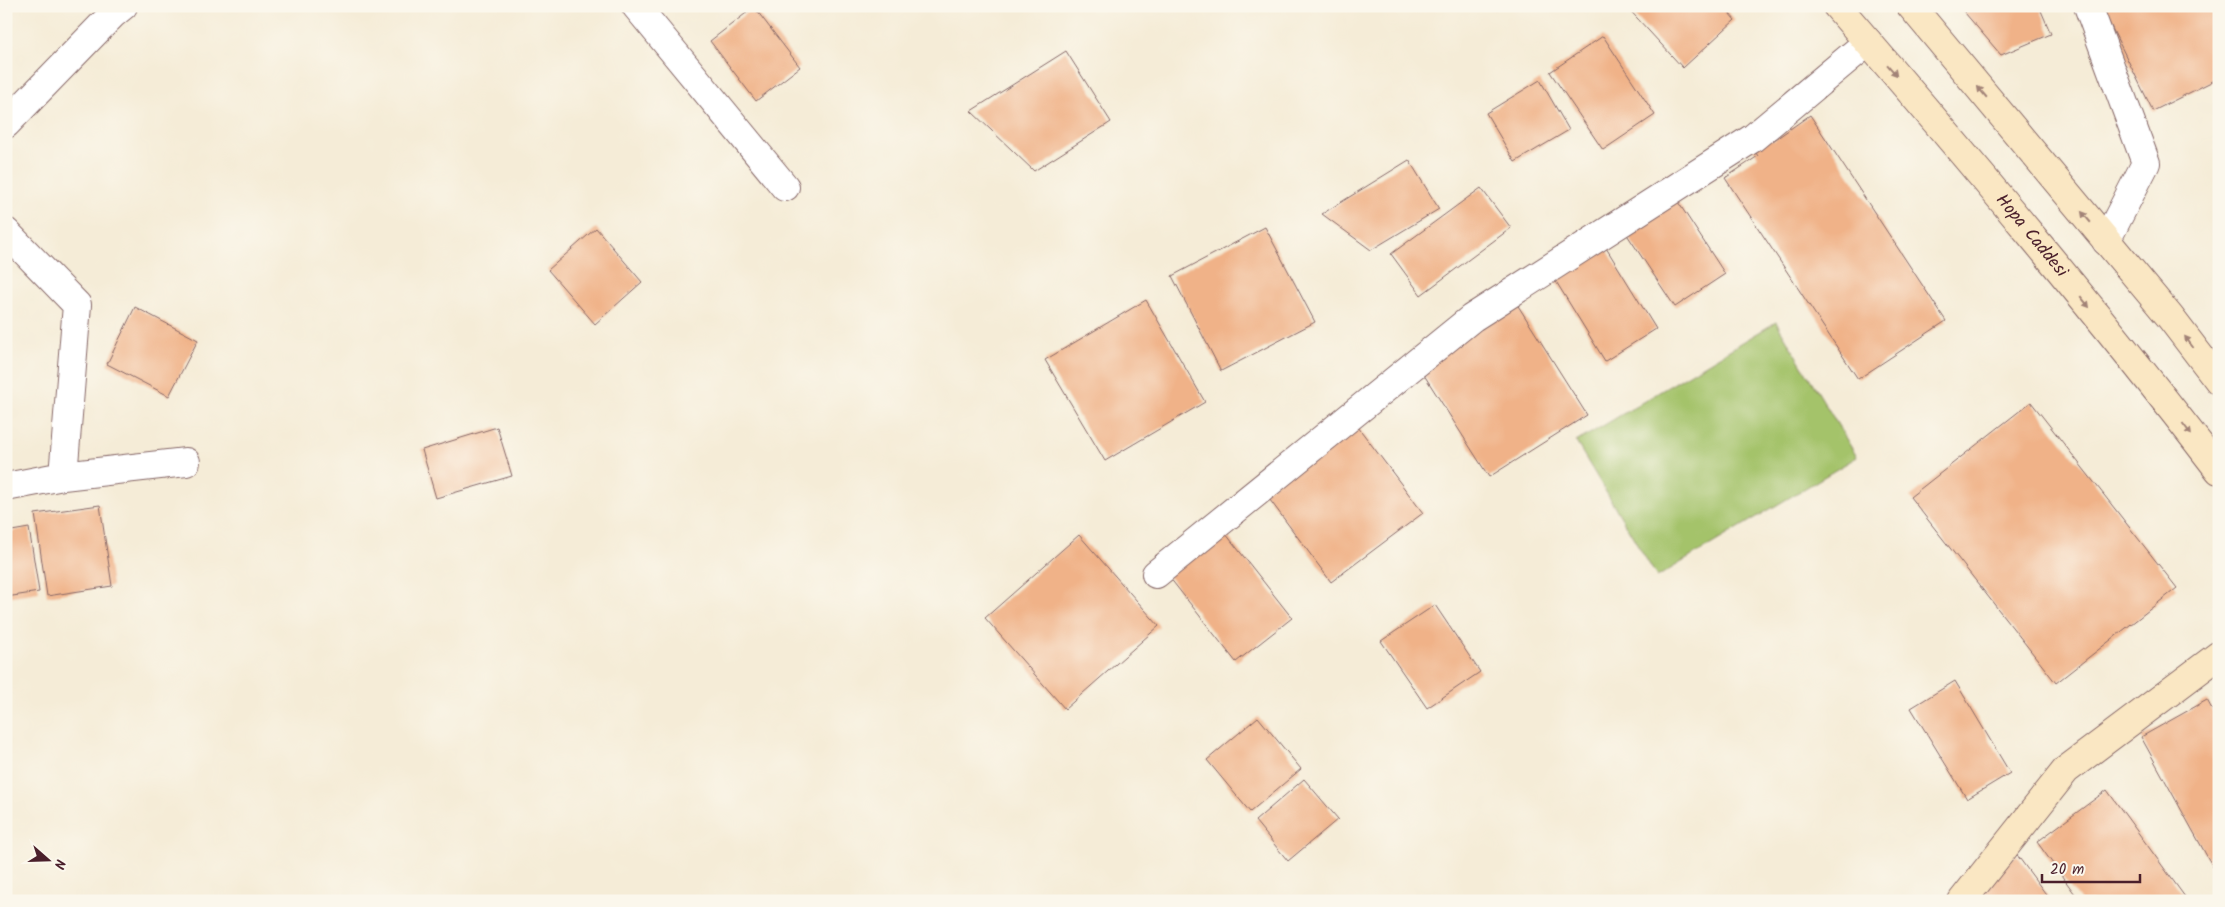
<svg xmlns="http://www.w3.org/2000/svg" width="2225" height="907" font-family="Kalam,sans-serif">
<rect width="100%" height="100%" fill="#fbf7ec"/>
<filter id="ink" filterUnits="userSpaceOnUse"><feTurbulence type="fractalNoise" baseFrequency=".02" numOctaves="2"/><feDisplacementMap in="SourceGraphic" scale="10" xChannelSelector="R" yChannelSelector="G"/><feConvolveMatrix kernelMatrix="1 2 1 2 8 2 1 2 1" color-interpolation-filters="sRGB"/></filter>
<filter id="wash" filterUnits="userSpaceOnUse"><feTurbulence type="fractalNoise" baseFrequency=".0096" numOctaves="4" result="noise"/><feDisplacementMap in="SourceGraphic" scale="20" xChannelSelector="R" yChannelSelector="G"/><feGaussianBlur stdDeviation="1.12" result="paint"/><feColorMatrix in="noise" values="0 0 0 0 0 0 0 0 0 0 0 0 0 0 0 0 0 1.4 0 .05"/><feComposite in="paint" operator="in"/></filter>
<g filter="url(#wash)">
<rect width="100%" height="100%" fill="#f5ecd7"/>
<path fill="#a4c36b" stroke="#77714b" d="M 1776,322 L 1857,457 L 1657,577 L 1576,442 Z"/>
<g id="blocks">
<path fill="#f0b288" d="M 1626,6 L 1723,6 L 1735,20 L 1683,68 Z
M 1959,6 L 2039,6 L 2051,34 L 2001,55 Z
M 2110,6 L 2219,6 L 2219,78 L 2153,111 L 2103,10 Z
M 754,7 L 800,67 L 756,101 L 710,41 Z
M 1603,36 L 1655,115 L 1603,150 L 1550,72 Z
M 1066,51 L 1111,122 L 1034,171 L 971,111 Z
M 1540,80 L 1569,130 L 1515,162 L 1486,113 Z
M 1810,115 L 1946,321 L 1858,379 L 1725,178 L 1758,156 L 1748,141 L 1765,130 L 1773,141 Z
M 1409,160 L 1439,209 L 1371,250 L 1322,214 Z
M 1665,182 L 1725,274 L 1675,307 L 1614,215 Z
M 1481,188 L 1511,228 L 1421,295 L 1391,254 Z
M 1265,227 L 1315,322 L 1221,371 L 1172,276 Z
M 596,228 L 642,282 L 595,324 L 548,270 Z
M 1595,230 L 1656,329 L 1605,361 L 1544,262 Z
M 1146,300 L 1205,402 L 1105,461 L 1045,360 Z
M 1515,301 L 1587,415 L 1489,477 L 1417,364 Z
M 135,307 L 198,340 L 169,396 L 107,364 Z
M 2031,402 L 2177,588 L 2056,683 L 1910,497 Z
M 1355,423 L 1423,513 L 1331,582 L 1264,492 Z
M 497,427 L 512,476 L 436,498 L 422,450 Z
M 100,505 L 112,586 L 47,596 L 35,514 Z
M 29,528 L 39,592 L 6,597 L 6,532 Z
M 1222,529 L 1292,618 L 1236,662 L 1166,573 Z
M 1079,535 L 1159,626 L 1065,709 L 985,618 Z
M 1435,605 L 1480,672 L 1427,708 L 1381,641 Z
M 1955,681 L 2010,773 L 1967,799 L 1911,708 Z
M 2207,700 L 2219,722 L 2219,866 L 2214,869 L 2141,737 Z
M 1258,717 L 1301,769 L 1250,812 L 1207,760 Z
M 1304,779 L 1338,819 L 1288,861 L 1255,821 Z
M 2107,790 L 2188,901 L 2080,901 L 2037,842 Z
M 2017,855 L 2051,901 L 1956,901 Z"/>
</g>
</g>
<g filter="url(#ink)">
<use href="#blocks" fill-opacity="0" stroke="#866767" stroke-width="1"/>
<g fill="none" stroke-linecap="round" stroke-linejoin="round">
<defs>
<path id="minor" d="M 636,6 L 785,187
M 6,124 L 112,15 L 123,6
M 6,232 L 77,305 L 63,476
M 6,487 L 63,476 L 186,462
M 1156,574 L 1472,318 L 1753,138 L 1868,42"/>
<path id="tertiary" d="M 2088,6 L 2146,163 L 2106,241"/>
<g id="secondary">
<path id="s1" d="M 1837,6 C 1968,158 2097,311 2219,470"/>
<path d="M 1911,6 L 2170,317 L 2219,381"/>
<path d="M 1962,901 L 2066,770 L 2219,655"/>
</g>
</defs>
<use href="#minor" stroke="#866767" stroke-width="30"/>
<use href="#tertiary" stroke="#866767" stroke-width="30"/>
<use href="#secondary" stroke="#866767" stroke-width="30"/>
<use href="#minor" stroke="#fff" stroke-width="28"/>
<use href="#tertiary" stroke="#fff" stroke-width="28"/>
<use href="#secondary" stroke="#fae7c3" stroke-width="28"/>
</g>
<defs><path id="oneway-solid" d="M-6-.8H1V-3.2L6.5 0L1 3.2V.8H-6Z" transform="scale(1.25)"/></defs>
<g fill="#a28377">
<use href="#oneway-solid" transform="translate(1892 70) rotate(49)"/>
<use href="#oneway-solid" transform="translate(1982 92) rotate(-130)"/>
<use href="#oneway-solid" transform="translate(2086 217) rotate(-130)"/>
<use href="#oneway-solid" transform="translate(2085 302) rotate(51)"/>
<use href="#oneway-solid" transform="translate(2189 342) rotate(-127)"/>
<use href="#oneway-solid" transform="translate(2187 429) rotate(53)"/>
</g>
</g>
<g text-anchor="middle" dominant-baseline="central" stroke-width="5" stroke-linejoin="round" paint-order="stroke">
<g font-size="18" fill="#4a1f2b" stroke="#fbf7ec">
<text stroke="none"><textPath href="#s1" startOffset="301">Hopa Caddesi</textPath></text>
</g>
</g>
<rect width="2225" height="907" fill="none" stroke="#fbf7ec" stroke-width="25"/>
<g transform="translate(48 860) rotate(110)" stroke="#fbf7ec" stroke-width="4" paint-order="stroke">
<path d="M0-4L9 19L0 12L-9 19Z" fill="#4a1f2b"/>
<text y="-8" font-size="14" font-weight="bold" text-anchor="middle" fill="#4a1f2b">N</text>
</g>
<path d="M2042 874v8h98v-8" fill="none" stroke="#4a1f2b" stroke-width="2.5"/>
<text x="2050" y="874" font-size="15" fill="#4a1f2b" stroke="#fbf7ec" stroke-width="4" paint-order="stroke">20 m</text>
</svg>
